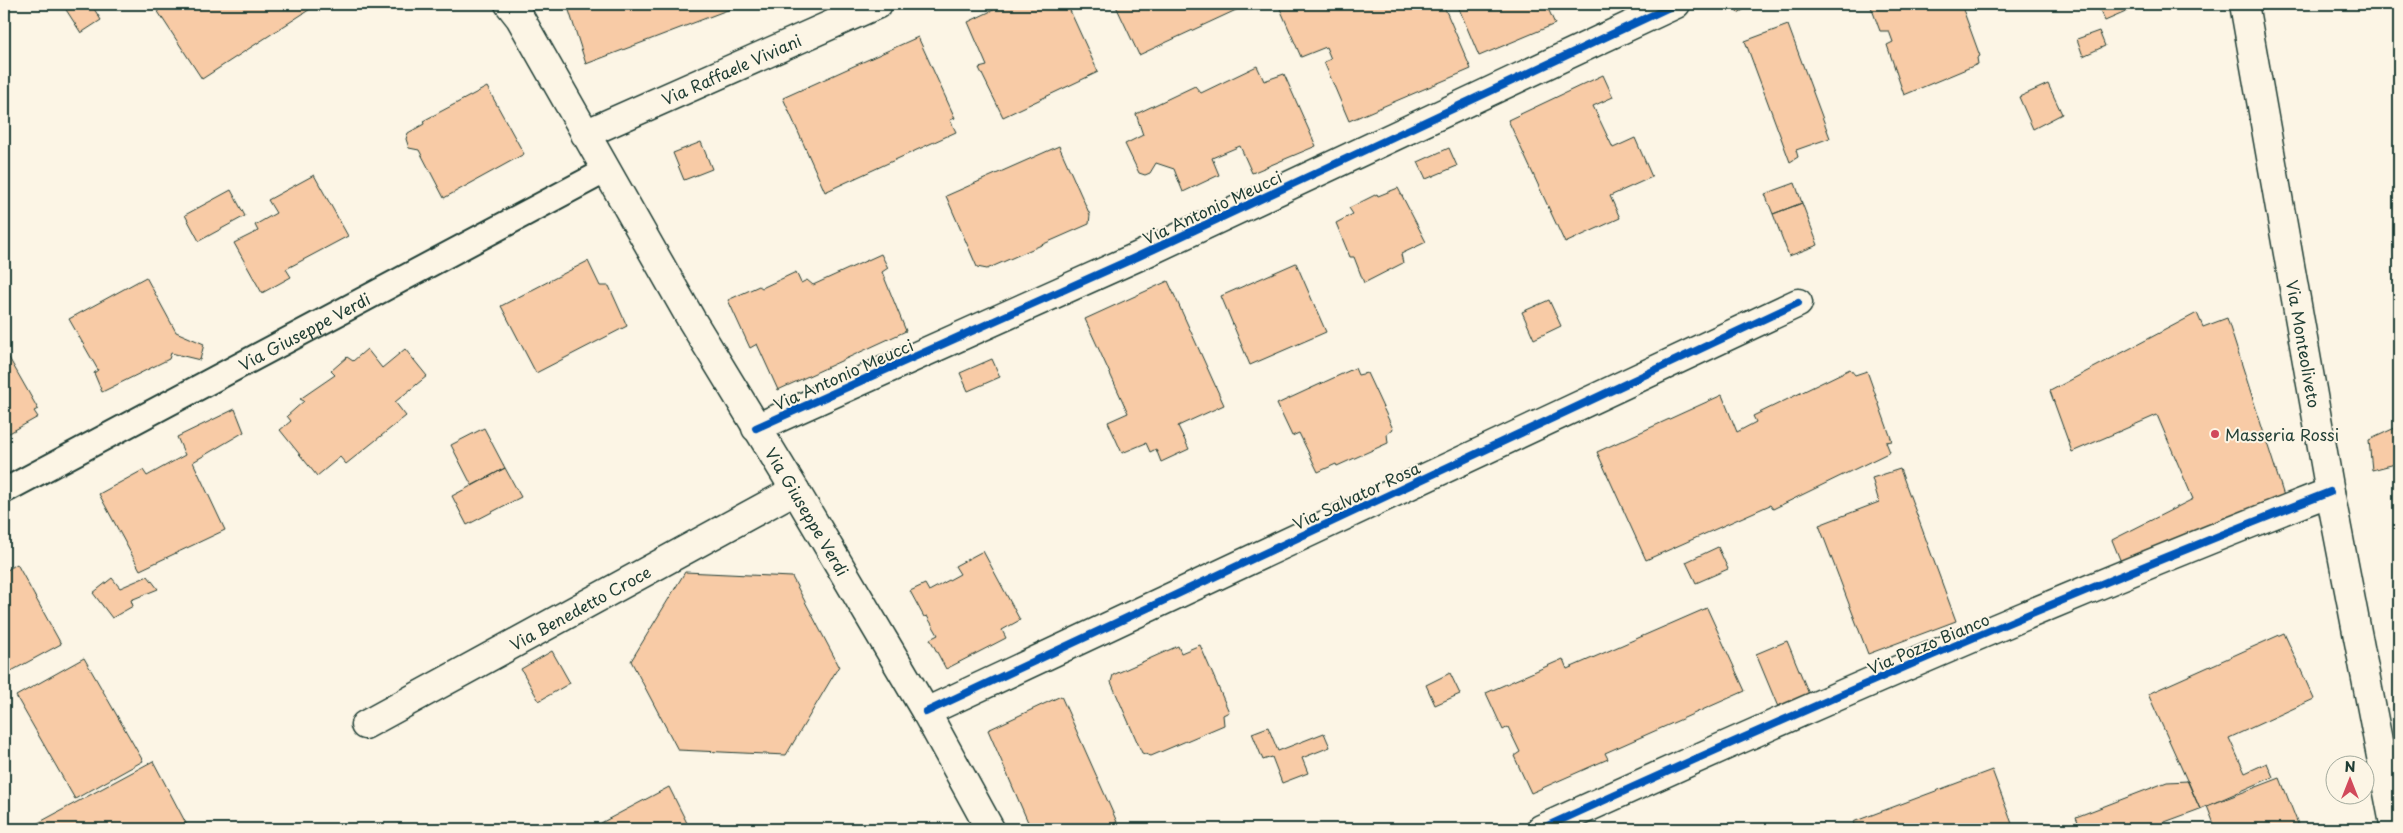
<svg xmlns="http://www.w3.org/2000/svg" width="2403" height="833" font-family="'Playpen Sans',sans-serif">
<rect width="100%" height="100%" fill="#fcf5e5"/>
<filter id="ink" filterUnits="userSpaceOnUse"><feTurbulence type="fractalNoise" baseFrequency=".02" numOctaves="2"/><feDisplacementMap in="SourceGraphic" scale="10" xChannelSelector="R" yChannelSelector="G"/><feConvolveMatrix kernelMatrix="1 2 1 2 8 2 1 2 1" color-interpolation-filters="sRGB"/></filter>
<g filter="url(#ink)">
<path fill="#f8cba6" stroke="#1f3d34" d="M 66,4 L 91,4 L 101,20 L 81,33 L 63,5 Z
M 153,4 L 318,4 L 202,79 Z
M 567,4 L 743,4 L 586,64 Z
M 1006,4 L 1067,4 L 1098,72 L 1003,117 L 979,68 L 987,66 L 968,22 Z
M 1115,4 L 1249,4 L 1139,55 Z
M 1278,4 L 1443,4 L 1471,69 L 1349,121 L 1324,62 L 1331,59 L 1326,47 L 1301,57 Z
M 1457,4 L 1546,4 L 1555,24 L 1479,56 Z
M 1734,4 L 1753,4 L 1738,13 Z
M 1870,4 L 1961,4 L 1980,56 L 1977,58 L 1978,64 L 1904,95 L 1887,45 L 1893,42 L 1889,31 L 1880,31 Z
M 2097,4 L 2144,4 L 2105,21 Z
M 1788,25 L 1830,138 L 1796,150 L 1798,157 L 1790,162 L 1745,41 Z
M 2099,31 L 2105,46 L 2083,56 L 2077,39 Z
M 918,37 L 955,118 L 950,120 L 956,132 L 825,192 L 783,98 Z
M 1257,66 L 1264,81 L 1284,74 L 1316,146 L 1252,173 L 1240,146 L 1212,158 L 1219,175 L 1183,192 L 1174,169 L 1156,163 L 1150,173 L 1145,175 L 1139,173 L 1125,144 L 1143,135 L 1136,114 L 1195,86 L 1201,93 Z
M 1603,75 L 1613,97 L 1593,106 L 1613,148 L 1635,138 L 1652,177 L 1610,196 L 1620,218 L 1565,243 L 1508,120 Z
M 2048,84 L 2062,114 L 2033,129 L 2019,97 Z
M 487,87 L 524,154 L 444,198 L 419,150 L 409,148 L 406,139 L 408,133 L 424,124 L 423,121 Z
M 701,142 L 712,169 L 684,180 L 673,153 Z
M 1059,146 L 1090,215 L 1089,224 L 987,269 L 977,267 L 946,196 Z
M 1449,148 L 1457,166 L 1426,179 L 1418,162 Z
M 314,175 L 348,236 L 286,269 L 291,277 L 262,293 L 234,243 L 258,231 L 255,225 L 276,213 L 268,200 Z
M 1795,183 L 1802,203 L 1773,214 L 1765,194 Z
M 1398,188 L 1426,242 L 1401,254 L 1403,263 L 1364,283 L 1354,257 L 1350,257 L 1336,223 L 1353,214 L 1349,208 L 1377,194 L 1378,196 Z
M 231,190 L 245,216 L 199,241 L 185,215 Z
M 1802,203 L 1818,245 L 1789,256 L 1773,214 Z
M 881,254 L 888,268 L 882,272 L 906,331 L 778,390 L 757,344 L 750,348 L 728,300 L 759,286 L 762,288 L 796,272 L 801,283 L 807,280 L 813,285 Z
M 588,261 L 600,286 L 609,286 L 627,326 L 536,373 L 501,306 Z
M 1296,263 L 1326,332 L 1250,365 L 1221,296 Z
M 146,277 L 176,332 L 204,344 L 200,360 L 171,353 L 169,359 L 102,392 L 94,373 L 98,370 L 69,319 Z
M 1168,281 L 1224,405 L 1178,426 L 1189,449 L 1161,462 L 1156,449 L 1150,452 L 1146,443 L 1122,453 L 1108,422 L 1128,413 L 1085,319 Z
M 1549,300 L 1561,326 L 1534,339 L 1522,312 Z
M 2197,313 L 2203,327 L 2227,318 L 2284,496 L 2121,562 L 2112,540 L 2193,499 L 2157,415 L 2072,452 L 2050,391 Z
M 4,349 L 38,409 L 34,411 L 38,417 L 4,436 Z
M 367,349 L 382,368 L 405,349 L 427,376 L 395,402 L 406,416 L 346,464 L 340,457 L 317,476 L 280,430 L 291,421 L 287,416 L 304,401 L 300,399 L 335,375 L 331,371 L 347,357 L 353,361 Z
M 992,359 L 1000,377 L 968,391 L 960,373 Z
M 1355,368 L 1358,375 L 1367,373 L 1393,429 L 1387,434 L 1388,443 L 1337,466 L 1336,464 L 1318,472 L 1299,433 L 1292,436 L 1277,404 Z
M 1850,369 L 1855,375 L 1867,371 L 1892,441 L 1886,442 L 1890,452 L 1773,509 L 1770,505 L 1646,560 L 1597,452 L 1722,395 L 1737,432 L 1756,422 L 1753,416 Z
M 235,409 L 244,432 L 193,462 L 225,530 L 140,570 L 99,494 L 143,470 L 147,476 L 185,455 L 177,437 Z
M 2399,426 L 2399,463 L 2372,470 L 2369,440 Z
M 484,428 L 505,468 L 472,486 L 451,445 Z
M 505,468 L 521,497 L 467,525 L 452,496 Z
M 1900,469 L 1956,621 L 1868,654 L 1819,525 L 1879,502 L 1872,478 Z
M 1718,547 L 1728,569 L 1696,583 L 1686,562 Z
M 983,551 L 1020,620 L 1002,630 L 1006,638 L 946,669 L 930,639 L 938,635 L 927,616 L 924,617 L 910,591 L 925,584 L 929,591 L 960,574 L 955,566 Z
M 17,564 L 61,644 L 4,675 L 4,572 Z
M 685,572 L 792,577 L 839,666 L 786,755 L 678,750 L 631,661 Z
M 148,576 L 158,589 L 131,600 L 133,606 L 112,618 L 93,593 L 112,578 L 120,588 Z
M 1707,608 L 1745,691 L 1605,753 L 1608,759 L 1531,793 L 1514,756 L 1520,752 L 1508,727 L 1503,730 L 1486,693 L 1563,659 L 1567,669 Z
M 2284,633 L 2314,699 L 2229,738 L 2245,773 L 2267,763 L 2273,777 L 2200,809 L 2148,694 Z
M 1787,641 L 1809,694 L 1778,707 L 1756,654 Z
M 1200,645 L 1229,712 L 1223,715 L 1224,725 L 1151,756 L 1142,753 L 1111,682 L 1113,675 L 1178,646 L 1181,653 Z
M 552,651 L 570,683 L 539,701 L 521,669 Z
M 84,658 L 143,761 L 75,799 L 16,696 Z
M 1450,673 L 1460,694 L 1435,705 L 1426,685 Z
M 1061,696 L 1117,822 L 1103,829 L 1031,829 L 988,730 Z
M 1268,727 L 1278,751 L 1324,733 L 1330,747 L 1302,758 L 1308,773 L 1282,783 L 1272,757 L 1263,760 L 1252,733 Z
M 153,761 L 189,829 L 27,829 Z
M 1992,770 L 2014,829 L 1856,829 L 1853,822 Z
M 2280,778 L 2300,829 L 2216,829 L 2207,806 Z
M 2188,781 L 2200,809 L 2146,829 L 2081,829 L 2076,817 L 2167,782 Z
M 669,787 L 688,825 L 679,829 L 604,829 L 601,823 Z"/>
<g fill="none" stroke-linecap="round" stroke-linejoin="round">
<defs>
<g id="lane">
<path id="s1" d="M 4,491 L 605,171"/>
</g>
<g id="street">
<path id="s2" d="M 509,4 L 520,18 L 691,319 L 795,490 L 926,712 L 990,829"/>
<path id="s3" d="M 2244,4 L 2330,492 L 2395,829"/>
<path id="s4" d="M 585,134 L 878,4"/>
<path d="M 756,428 L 1139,256 L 1676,4"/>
<path d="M 926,712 L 1798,303"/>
<path id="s5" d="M 365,725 L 795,490"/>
<path d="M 1541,829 C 1801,710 2063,596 2330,492"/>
</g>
</defs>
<use href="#lane" stroke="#1f3d34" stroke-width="28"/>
<use href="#street" stroke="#1f3d34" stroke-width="31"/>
<use href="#lane" stroke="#fcf5e5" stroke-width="24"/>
<use href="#street" stroke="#fcf5e5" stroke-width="28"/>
<defs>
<path id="cycleway" d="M 756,428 L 1139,256 L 1676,4
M 926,712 L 1798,303
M 1541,829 C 1801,710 2063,596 2330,492"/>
</defs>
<use href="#cycleway" stroke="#fcf5e5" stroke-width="11"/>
<use href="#cycleway" stroke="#0057b8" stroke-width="8"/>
</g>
</g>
<circle fill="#d1495b" stroke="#fcf5e5" stroke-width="2" cx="2215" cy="434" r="5"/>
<g text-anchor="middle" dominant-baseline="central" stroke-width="4" stroke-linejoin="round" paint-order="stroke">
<g font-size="16" fill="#1f3d34" stroke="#fcf5e5">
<text stroke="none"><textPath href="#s4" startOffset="160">Via Raffaele Viviani</textPath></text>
<text transform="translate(1212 207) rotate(-25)">Via Antonio Meucci</text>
<text stroke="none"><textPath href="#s1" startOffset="340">Via Giuseppe Verdi</textPath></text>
<text stroke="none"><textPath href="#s3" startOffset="345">Via Monteoliveto</textPath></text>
<text transform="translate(843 374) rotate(-24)">Via Antonio Meucci</text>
<text transform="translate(1356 495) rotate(-25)">Via Salvator Rosa</text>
<text stroke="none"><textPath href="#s2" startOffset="589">Via Giuseppe Verdi</textPath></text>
<text stroke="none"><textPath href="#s5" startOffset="245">Via Benedetto Croce</textPath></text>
<text transform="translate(1928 643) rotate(-23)">Via Pozzo Bianco</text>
</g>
<g font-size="16" fill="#1f3d34" stroke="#fcf5e5" text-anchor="start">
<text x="2225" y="434">Masseria Rossi</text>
</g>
</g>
<rect width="2403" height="833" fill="none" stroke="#fcf5e5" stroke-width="20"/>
<rect x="10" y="10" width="2383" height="813" fill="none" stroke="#1f3d34" stroke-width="2" filter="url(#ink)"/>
<g transform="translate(2350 780)"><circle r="24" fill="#fcf5e5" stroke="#a4ab9e"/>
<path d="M0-4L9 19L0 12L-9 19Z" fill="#d1495b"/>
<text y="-8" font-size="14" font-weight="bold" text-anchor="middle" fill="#1f3d34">N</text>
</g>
</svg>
